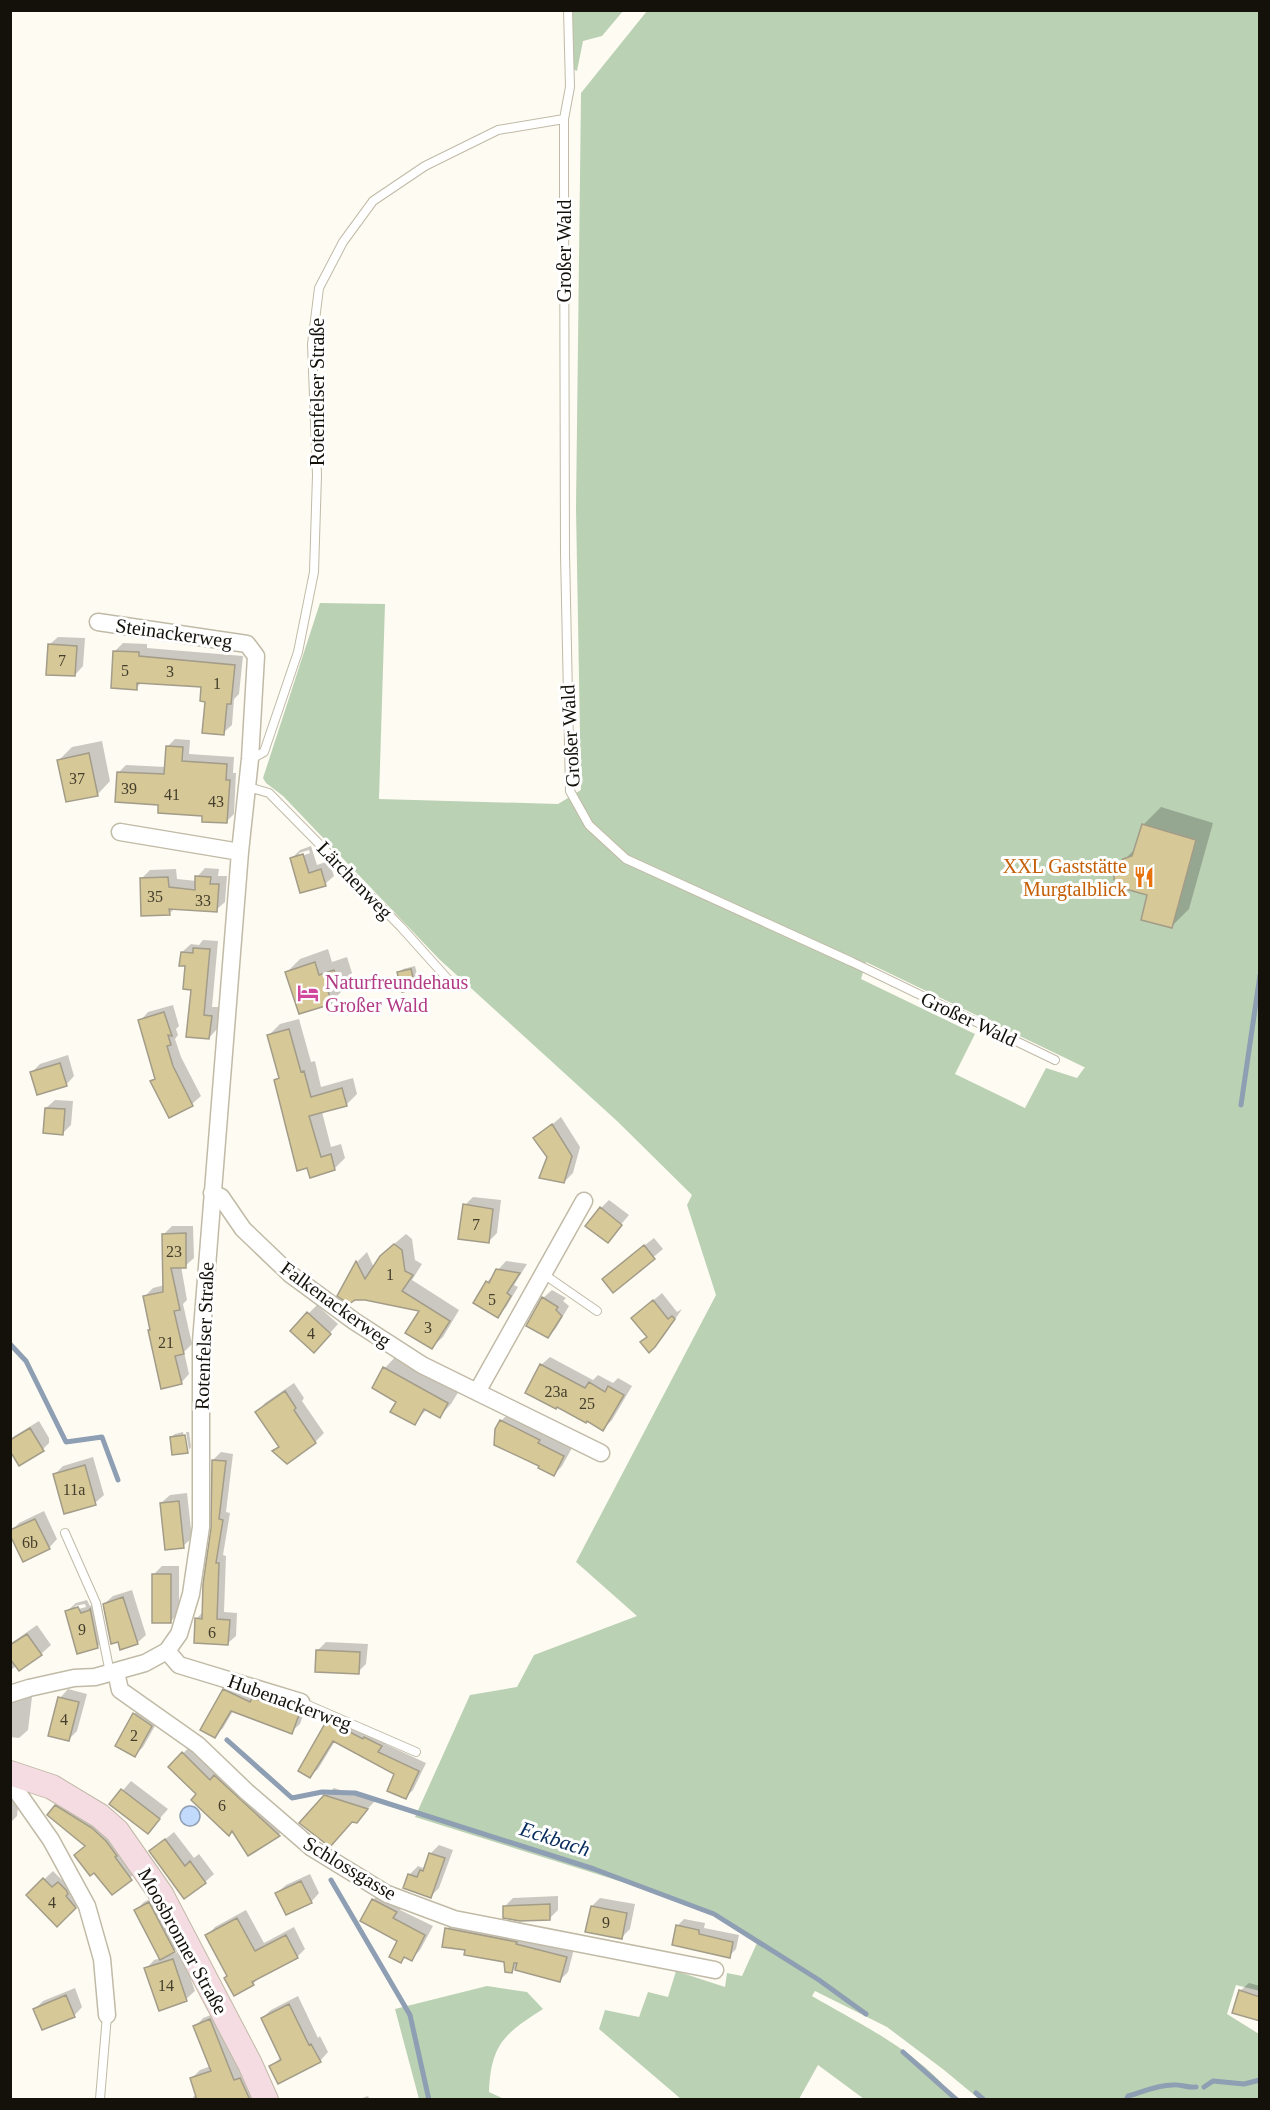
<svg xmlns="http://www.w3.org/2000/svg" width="1270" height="2110" font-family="'Times New Roman',serif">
<rect width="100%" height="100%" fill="#fefbf3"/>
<path fill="#bbd1b4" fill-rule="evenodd" d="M 573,11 L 623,11 L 602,36 L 583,41 L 577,71 L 573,69 Z
M 647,11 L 1259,11 L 1260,1991 L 1236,1985 L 1227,2014 L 1259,2034 L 1259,2099 L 979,2099 L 944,2070 L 887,2027 L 815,1991 L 812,1996 C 858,2023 925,2055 954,2099 L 864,2099 L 818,2065 L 799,2099 L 681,2099 L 599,2029 L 605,2010 L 639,2017 L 648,1992 L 668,1997 L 676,1971 L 725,1987 L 727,1973 L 742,1976 L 757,1943 L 713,1915 L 651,1891 L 415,1817 L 470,1695 L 517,1687 L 534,1655 L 637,1616 L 576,1562 L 716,1295 L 687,1205 L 692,1195 L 617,1121 L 439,959 L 283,796 L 266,783 L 263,778 L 320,603 L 385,604 L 379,799 L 558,804 L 581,790 L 576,508 L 581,93 ZM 866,962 L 1084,1067 L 1085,1067 L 1077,1078 L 1046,1068 L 1025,1108 L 955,1074 L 975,1034 L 861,979 Z
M 487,1986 L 527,1992 L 543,2009 C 504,2034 491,2044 489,2092 L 504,2099 L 419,2099 L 395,2009 Z"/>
<path fill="#c2dafb" stroke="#8e9eb3" stroke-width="1.5" d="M180 1816a10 10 0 1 1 20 0a10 10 0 1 1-20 0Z"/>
<path fill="#0003" fill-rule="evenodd" d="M 58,637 L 85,638 L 83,666 L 75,675 L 49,645 Z
M 123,643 L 147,644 L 147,648 L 243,656 L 239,694 L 234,699 L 232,725 L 223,733 L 207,700 L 203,686 L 142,682 L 136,688 L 115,651 Z
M 175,739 L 190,740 L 189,754 L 234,757 L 233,773 L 236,773 L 234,814 L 226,822 L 160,803 L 118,773 L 126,765 L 166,767 L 167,747 Z
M 102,741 L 110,781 L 97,795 L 59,760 L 72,747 Z
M 1161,807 L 1213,823 L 1189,909 L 1171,927 L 1124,860 L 1136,848 L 1143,825 Z
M 311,846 L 317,865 L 329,861 L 334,876 L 325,884 L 301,892 L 291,859 L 300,850 ZM 309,850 L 310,853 L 299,857 L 299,853 Z
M 205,868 L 219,869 L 218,876 L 227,876 L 225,902 L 216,910 L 175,908 L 169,914 L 142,878 L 150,870 L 176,869 L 177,879 L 197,881 L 197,877 Z
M 203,940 L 218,941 L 212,1007 L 220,1007 L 217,1029 L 209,1038 L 182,952 L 191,944 L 199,945 Z
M 328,949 L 332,962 L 347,957 L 352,973 L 342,982 L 344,989 L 331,1002 L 287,972 L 300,959 Z
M 415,966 L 419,983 L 415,987 L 399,973 L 403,969 Z
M 173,1005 L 179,1026 L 176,1029 L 178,1035 L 175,1039 L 181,1057 L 201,1096 L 192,1104 L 152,1082 L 157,1077 L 140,1021 L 148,1012 Z
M 299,1019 L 311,1062 L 315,1061 L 321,1087 L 353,1078 L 357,1094 L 346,1105 L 322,1112 L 331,1147 L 341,1144 L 345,1158 L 334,1169 L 311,1176 L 276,1080 L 280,1076 L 269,1035 L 280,1024 Z
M 68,1055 L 74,1076 L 66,1085 L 32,1072 L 40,1064 Z
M 55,1100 L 73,1101 L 71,1125 L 63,1133 L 46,1108 Z
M 561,1117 L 580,1147 L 573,1173 L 564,1182 L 535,1139 Z
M 473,1197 L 501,1200 L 497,1233 L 488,1242 L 465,1205 Z
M 609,1200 L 629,1215 L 607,1241 L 601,1208 Z
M 172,1226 L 193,1226 L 194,1258 L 185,1266 L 181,1266 L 187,1300 L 183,1304 L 192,1344 L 184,1352 L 189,1374 L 181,1383 L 151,1329 L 145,1296 L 153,1288 L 165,1285 L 164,1234 Z
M 406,1234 L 412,1239 L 415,1260 L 422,1264 L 412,1280 L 459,1310 L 443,1337 L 432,1347 L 421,1310 L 366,1298 L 339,1295 L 357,1262 L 367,1252 L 374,1268 L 393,1245 Z
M 654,1238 L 663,1249 L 613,1291 L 612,1271 Z
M 506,1261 L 527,1264 L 514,1285 L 518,1287 L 506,1307 L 498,1316 L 487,1282 Z
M 552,1290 L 566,1298 L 563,1301 L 569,1306 L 556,1328 L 548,1337 L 543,1298 Z
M 662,1293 L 677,1312 L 682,1309 L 663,1337 L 654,1346 L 648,1336 L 642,1310 Z
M 317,1305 L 338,1324 L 322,1342 L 308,1314 Z
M 396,1356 L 459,1391 L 451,1404 L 440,1416 L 427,1409 L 414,1423 L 398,1401 L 385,1368 Z
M 550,1357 L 593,1380 L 598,1375 L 613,1383 L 618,1378 L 632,1386 L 612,1420 L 603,1429 L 541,1365 Z
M 294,1383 L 304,1398 L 302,1401 L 324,1433 L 315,1442 L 287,1462 L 280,1446 L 257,1412 L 265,1403 Z
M 510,1412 L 572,1448 L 562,1466 L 554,1475 L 496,1430 L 501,1421 Z
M 39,1421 L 49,1438 L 49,1443 L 40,1452 L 10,1440 L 16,1435 Z
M 183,1432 L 186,1450 L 188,1450 L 174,1453 L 171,1437 L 175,1434 Z
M 186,1432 L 189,1432 L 191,1447 L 189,1450 Z
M 221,1452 L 233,1454 L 226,1512 L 230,1513 L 223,1555 L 226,1556 L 224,1612 L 237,1613 L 236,1636 L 228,1643 L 196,1619 L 203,1612 L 213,1528 L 213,1460 Z
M 93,1457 L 104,1495 L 95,1503 L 54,1475 L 63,1466 Z
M 187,1493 L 192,1538 L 183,1546 L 161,1503 L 170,1495 Z
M 44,1511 L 57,1539 L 49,1548 L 10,1532 L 19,1523 Z
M 162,1566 L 179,1566 L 179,1613 L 171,1621 L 153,1575 Z
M 132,1590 L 146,1635 L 137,1643 L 104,1604 L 113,1596 Z
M 87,1600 L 90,1606 L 98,1603 L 106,1638 L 98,1646 L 67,1611 L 76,1603 ZM 85,1604 L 86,1607 L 75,1610 L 75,1606 Z
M 37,1625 L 51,1645 L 41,1654 L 17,1665 L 10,1671 L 10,1644 Z
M 326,1642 L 368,1644 L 366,1664 L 358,1672 L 318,1650 Z
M 233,1682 L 307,1704 L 300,1724 L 291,1732 L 233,1711 L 223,1728 L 215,1736 L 224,1690 Z
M 68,1689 L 87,1694 L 77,1731 L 68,1740 L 60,1698 Z
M 10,1695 L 32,1697 L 28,1730 L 19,1738 L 10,1737 Z
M 142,1706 L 160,1717 L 143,1747 L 135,1755 L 134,1714 Z
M 336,1713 L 388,1738 L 385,1744 L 426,1763 L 413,1790 L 405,1798 L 396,1774 L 335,1741 L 318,1769 L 310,1776 L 328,1721 Z
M 194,1742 L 291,1823 L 279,1834 L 248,1854 L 233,1829 L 170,1767 Z
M 131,1781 L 168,1809 L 148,1832 L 111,1804 Z
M 334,1788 L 375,1801 L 356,1821 L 325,1796 Z
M 10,1789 L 19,1797 L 17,1816 L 10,1823 Z
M 65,1798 L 100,1819 L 139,1870 L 112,1893 L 95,1871 L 75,1855 L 86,1845 L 56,1806 Z
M 174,1832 L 194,1858 L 199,1854 L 214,1874 L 205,1882 L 151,1851 Z
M 439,1845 L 453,1850 L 439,1888 L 430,1897 L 409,1875 L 418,1866 L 423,1868 L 431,1853 Z
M 53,1871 L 62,1880 L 68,1874 L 84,1899 L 57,1925 L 28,1895 Z
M 310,1874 L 319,1893 L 311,1902 L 277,1893 L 286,1885 Z
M 382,1891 L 404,1903 L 400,1910 L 433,1926 L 420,1950 L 412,1959 L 406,1956 L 401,1961 L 399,1940 L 362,1921 L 374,1899 Z
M 158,1895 L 183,1942 L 170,1955 L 181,1951 L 195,1991 L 186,1999 L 160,2009 L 146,1969 L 154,1960 L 161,1958 L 136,1910 L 144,1902 Z
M 558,1896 L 558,1910 L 550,1918 L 504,1907 L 513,1898 Z
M 600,1898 L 635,1904 L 630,1929 L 621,1938 L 592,1906 Z
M 246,1910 L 264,1943 L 294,1927 L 305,1949 L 297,1957 L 261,1975 L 253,1984 L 228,1975 L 207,1936 L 215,1927 Z
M 684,1919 L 705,1923 L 704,1928 L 739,1935 L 736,1949 L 729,1956 L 677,1926 Z
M 455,1921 L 574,1949 L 568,1972 L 559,1981 L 518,1965 L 512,1971 L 506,1960 L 466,1949 L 447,1929 Z
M 1249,1983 L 1260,1986 L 1260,2019 L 1240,1991 Z
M 75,1988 L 82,2007 L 74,2016 L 35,2009 L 43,2001 Z
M 298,1996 L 318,2038 L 320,2036 L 328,2052 L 320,2061 L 271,2067 L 281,2057 L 262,2018 L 271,2010 Z
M 219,2012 L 253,2100 L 194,2100 L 193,2097 L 197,2093 L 191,2079 L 200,2070 L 211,2066 L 195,2027 L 203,2018 Z
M 368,2096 L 370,2100 L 357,2100 Z"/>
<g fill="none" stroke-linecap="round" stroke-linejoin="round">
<path stroke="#8e9eb3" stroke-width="5" d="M 1241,1105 L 1260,975
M 10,1344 L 26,1361 L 66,1442 L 102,1437 L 118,1480
M 227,1740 L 292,1798 L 322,1792 L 355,1793 L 594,1869 L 714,1914 L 819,1980 L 866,2014
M 331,1880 L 410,2015 L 429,2100
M 903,2052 L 957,2100
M 1204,2087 L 1213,2081 L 1244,2084 L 1260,2080
M 976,2093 L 984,2100
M 1126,2100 L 1128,2096 C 1142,2092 1158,2085 1172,2085 C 1181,2084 1187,2088 1196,2087"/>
</g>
<path fill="#d7c897" stroke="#a29c88" stroke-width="1.5" d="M 48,644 L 77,646 L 75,676 L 46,675 Z
M 113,651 L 139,652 L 139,656 L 235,665 L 231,704 L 227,704 L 224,735 L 202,733 L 205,702 L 200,701 L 201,687 L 137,683 L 137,690 L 111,688 Z
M 166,746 L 183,747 L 182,761 L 227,764 L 226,780 L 230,780 L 227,823 L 202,822 L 202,816 L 158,813 L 158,805 L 115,802 L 117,772 L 164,774 Z
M 89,753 L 98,796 L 66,802 L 57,760 Z
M 1142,824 L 1196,840 L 1172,928 L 1141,920 L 1147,895 L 1122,888 L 1114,880 L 1114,869 L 1123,859 L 1132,856 Z
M 303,854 L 309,873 L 321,869 L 326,886 L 300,893 L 290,858 Z
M 195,876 L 211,877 L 210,884 L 219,884 L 217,912 L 169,909 L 170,915 L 141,916 L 140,878 L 168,877 L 169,887 L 195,890 Z
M 193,948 L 210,949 L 204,1015 L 212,1016 L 209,1039 L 186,1037 L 191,990 L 183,989 L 185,966 L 179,966 L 181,952 L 193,953 Z
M 315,962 L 319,975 L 334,970 L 339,987 L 328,991 L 332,1004 L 299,1014 L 285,972 Z
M 411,969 L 416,989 L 402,992 L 397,972 Z
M 164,1012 L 172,1036 L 168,1035 L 171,1045 L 167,1046 L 173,1066 L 193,1106 L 169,1118 L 150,1081 L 155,1079 L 138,1020 Z
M 289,1029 L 301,1072 L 304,1071 L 311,1097 L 342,1088 L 347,1106 L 309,1116 L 321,1157 L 331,1154 L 335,1170 L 310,1178 L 307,1168 L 297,1171 L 274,1080 L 279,1078 L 267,1035 Z
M 60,1063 L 67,1086 L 37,1095 L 30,1072 Z
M 45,1108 L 65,1109 L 63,1135 L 43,1133 Z
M 552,1124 L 572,1156 L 564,1183 L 539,1178 L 547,1157 L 533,1138 Z
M 463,1204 L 493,1209 L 489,1243 L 458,1239 Z
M 600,1207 L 622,1225 L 608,1243 L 585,1226 Z
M 186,1233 L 186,1268 L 171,1268 L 180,1310 L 174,1311 L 184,1354 L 175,1356 L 182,1384 L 161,1389 L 148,1330 L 150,1330 L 143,1296 L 163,1292 L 162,1234 Z
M 394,1244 L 402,1250 L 405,1271 L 413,1275 L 402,1291 L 450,1321 L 432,1349 L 405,1333 L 419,1311 L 365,1300 L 355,1300 L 349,1304 L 337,1296 L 356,1261 L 365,1279 L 380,1256 Z
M 644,1245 L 655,1259 L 613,1293 L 602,1279 Z
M 496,1269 L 520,1273 L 507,1293 L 511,1296 L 498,1318 L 473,1303 L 486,1281 L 489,1283 Z
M 542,1297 L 558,1307 L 556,1310 L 562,1316 L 548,1338 L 526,1326 Z
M 653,1300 L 668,1319 L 672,1316 L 675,1319 L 655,1347 L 649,1353 L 640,1342 L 647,1337 L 631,1318 Z
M 307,1312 L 331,1334 L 314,1353 L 290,1331 Z
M 540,1364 L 585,1388 L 589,1382 L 605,1392 L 608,1386 L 624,1395 L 603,1431 L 587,1421 L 586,1423 L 557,1407 L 556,1409 L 525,1393 Z
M 383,1367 L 448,1403 L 440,1418 L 424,1409 L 415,1425 L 390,1412 L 396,1402 L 372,1388 Z
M 285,1391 L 296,1408 L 294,1410 L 316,1443 L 287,1464 L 272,1451 L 279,1447 L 255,1412 Z
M 500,1420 L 540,1440 L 538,1443 L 564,1456 L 554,1476 L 538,1468 L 539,1466 L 494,1445 L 495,1429 Z
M 30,1428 L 44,1451 L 19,1466 L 10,1451 L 10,1440 Z
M 185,1435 L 188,1453 L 172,1455 L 170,1437 Z
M 212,1460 L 226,1461 L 219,1519 L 223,1520 L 216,1563 L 219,1563 L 217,1619 L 230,1620 L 228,1645 L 194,1643 L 195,1618 L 202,1619 L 203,1584 L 211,1528 Z
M 85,1465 L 96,1505 L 64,1514 L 53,1474 Z
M 179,1501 L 184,1548 L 165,1550 L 160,1503 Z
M 35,1519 L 50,1549 L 23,1562 L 10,1535 L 10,1530 Z
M 152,1574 L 171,1574 L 171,1623 L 152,1623 Z
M 123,1597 L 138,1644 L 120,1650 L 118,1642 L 111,1644 L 103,1604 Z
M 78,1607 L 81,1613 L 90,1610 L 90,1608 L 98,1648 L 77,1654 L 65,1611 Z
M 27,1634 L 42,1655 L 19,1671 L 10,1659 L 10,1645 Z
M 316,1650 L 360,1652 L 359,1674 L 315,1672 Z
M 223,1689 L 250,1702 L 252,1698 L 300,1712 L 292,1734 L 231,1711 L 215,1738 L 200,1730 Z
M 58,1697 L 79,1702 L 69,1741 L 48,1736 Z
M 133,1713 L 152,1726 L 135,1757 L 115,1746 Z
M 327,1720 L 363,1739 L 364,1737 L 382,1746 L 378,1752 L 419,1771 L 406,1799 L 387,1791 L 394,1774 L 333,1741 L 310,1778 L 298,1771 Z
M 182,1752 L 210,1780 L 214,1775 L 280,1836 L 248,1856 L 232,1831 L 229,1836 L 191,1800 L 196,1794 L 168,1767 Z
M 121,1789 L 160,1819 L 148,1834 L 109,1804 Z
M 324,1795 L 368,1809 L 357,1823 L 352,1822 L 330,1847 L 299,1823 Z
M 55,1805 L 92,1828 L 106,1841 L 117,1856 L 115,1857 L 132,1880 L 112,1895 L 94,1873 L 90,1876 L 74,1855 L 85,1846 L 47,1815 Z
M 165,1839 L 185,1866 L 190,1861 L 206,1883 L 184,1899 L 149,1851 Z
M 429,1853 L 445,1858 L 431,1898 L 403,1888 L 408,1874 L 417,1877 L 420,1870 L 423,1871 Z
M 43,1878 L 52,1887 L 58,1882 L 66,1890 L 68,1894 L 66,1896 L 76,1908 L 57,1927 L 26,1895 Z
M 301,1881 L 312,1903 L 286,1915 L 275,1893 Z
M 372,1899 L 397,1912 L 393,1918 L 425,1935 L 412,1961 L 404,1957 L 401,1963 L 389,1957 L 397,1941 L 360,1921 Z
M 149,1902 L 175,1952 L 160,1960 L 134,1910 Z
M 550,1904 L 550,1920 L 520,1921 L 503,1918 L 503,1906 Z
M 591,1906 L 627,1913 L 622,1939 L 585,1932 Z
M 237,1918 L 255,1951 L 286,1935 L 298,1958 L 252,1982 L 254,1985 L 234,1996 L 224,1978 L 227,1976 L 205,1935 Z
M 676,1925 L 699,1930 L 699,1934 L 733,1942 L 730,1958 L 672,1945 Z
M 445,1928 L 517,1942 L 516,1944 L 567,1957 L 560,1982 L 515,1970 L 517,1963 L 514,1963 L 512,1973 L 505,1972 L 504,1962 L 464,1955 L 465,1950 L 442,1947 Z
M 173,1959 L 187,2001 L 159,2011 L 144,1968 Z
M 1239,1990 L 1260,1997 L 1260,2021 L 1232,2013 Z
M 66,1995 L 75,2017 L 42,2030 L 33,2009 Z
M 289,2004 L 309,2045 L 311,2044 L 321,2062 L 278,2084 L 269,2066 L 281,2060 L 261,2018 Z
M 210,2019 L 234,2080 L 240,2078 L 250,2100 L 197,2100 L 190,2078 L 211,2071 L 193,2026 Z"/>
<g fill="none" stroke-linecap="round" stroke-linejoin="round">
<defs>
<path id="service" d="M 568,10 L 570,87 L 564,119 L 564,177 L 565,553 L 570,791 L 589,825 L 626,859 L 852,962 L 1055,1060
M 251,759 L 264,752 L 298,652 L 314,572 L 317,475 L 312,344 L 319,288 L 343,242 L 373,201 L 425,166 L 498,130 L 564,119
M 248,787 L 269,793 L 401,927 L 454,986
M 542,1273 L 597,1311
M 65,1533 L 96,1603 L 110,1673
M 301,1702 L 416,1752
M 100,2099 L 107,2015"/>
<path id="minor" d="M 120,832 L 240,852
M 212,1193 L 221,1197 L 243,1229 L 290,1274 L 354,1321 L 422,1365 L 601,1453
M 477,1392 L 584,1201
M 167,1651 L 179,1665 L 301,1702
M 116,1672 L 120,1690 L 198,1745 L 247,1792 L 312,1848 L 387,1894 L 454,1919 L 715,1970
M 10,1694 L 29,1688 L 74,1678 L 95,1677 L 145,1663 L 167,1651 L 179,1634 L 191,1594 L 201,1527 L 201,1342 L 240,852 L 250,759 L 256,656 L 247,644 L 98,622
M 14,1774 L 16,1790 L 51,1840 L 87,1906 L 102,1959 L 107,2015"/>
<path id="secondary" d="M 10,1773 L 52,1787 L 100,1816 L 117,1831 L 161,1894 L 250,2064 L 266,2100"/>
</defs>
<use href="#service" stroke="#c0baa6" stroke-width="10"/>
<use href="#minor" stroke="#c0baa6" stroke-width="19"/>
<use href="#secondary" stroke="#c0baa6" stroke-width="26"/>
<use href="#service" stroke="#fff" stroke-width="8"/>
<use href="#minor" stroke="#fff" stroke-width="16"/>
<use href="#secondary" stroke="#f5dbe2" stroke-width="24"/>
</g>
<defs>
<symbol id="restaurant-bare" viewBox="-9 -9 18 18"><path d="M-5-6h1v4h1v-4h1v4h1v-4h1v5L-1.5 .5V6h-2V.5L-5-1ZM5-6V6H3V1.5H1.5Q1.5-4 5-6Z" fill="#e8710a" stroke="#fff" stroke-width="2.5" paint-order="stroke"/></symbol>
<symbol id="hotel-bare" viewBox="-9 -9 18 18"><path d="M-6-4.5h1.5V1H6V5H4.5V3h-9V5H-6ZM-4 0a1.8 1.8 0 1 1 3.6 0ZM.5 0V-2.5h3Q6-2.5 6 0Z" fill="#d1479c" stroke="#fff" stroke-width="2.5" paint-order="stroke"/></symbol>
</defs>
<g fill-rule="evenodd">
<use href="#restaurant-bare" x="1129" y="862" width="30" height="30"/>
<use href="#hotel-bare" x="293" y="978" width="30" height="30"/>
</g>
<g text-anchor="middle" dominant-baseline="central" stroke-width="6" stroke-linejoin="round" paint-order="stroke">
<g font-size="16" fill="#443f2d">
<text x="62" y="660">7</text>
<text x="125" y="670">5</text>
<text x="170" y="671">3</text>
<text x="217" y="683">1</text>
<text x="77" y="778">37</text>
<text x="129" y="788">39</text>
<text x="172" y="794">41</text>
<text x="216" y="801">43</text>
<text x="155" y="896">35</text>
<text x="203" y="900">33</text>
<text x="476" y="1224">7</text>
<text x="174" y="1251">23</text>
<text x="390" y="1274">1</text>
<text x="492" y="1299">5</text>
<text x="428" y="1327">3</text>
<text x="311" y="1333">4</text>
<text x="166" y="1342">21</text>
<text x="556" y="1391">23a</text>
<text x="587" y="1403">25</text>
<text x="74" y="1489">11a</text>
<text x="30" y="1542">6b</text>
<text x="82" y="1629">9</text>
<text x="212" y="1632">6</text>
<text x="64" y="1719">4</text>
<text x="134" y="1735">2</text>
<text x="222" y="1805">6</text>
<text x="52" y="1902">4</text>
<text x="606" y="1922">9</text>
<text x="166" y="1985">14</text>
</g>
<g font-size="20" fill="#13110a" stroke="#fff">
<text transform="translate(564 251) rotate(-90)">Großer Wald</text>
<text transform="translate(317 392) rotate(-90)">Rotenfelser Straße</text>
<text transform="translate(174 633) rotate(8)">Steinackerweg</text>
<text transform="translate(570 736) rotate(-93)">Großer Wald</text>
<text transform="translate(355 880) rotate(46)">Lärchenweg</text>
<text transform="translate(969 1019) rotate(25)">Großer Wald</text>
<text transform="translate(336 1304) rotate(36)">Falkenackerweg</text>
<text transform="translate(204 1336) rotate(-88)">Rotenfelser Straße</text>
<text transform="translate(290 1702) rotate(20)">Hubenackerweg</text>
<text transform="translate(350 1868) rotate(31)">Schlossgasse</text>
<text transform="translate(183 1941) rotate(61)">Moosbronner Straße</text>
</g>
<g font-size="20" fill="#c56008" stroke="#fff" text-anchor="end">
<text x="1127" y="866">XXL Gaststätte<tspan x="1127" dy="23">Murgtalblick</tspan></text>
</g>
<g font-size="20" fill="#b23c85" stroke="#fff" text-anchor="start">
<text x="325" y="982">Naturfreundehaus<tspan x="325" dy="23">Großer Wald</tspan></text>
</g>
<g font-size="21" font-style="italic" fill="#062b5c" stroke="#fff">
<text transform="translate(555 1839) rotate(18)">Eckbach</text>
</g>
</g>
<rect width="1270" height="2110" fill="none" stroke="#13110a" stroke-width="24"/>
</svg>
